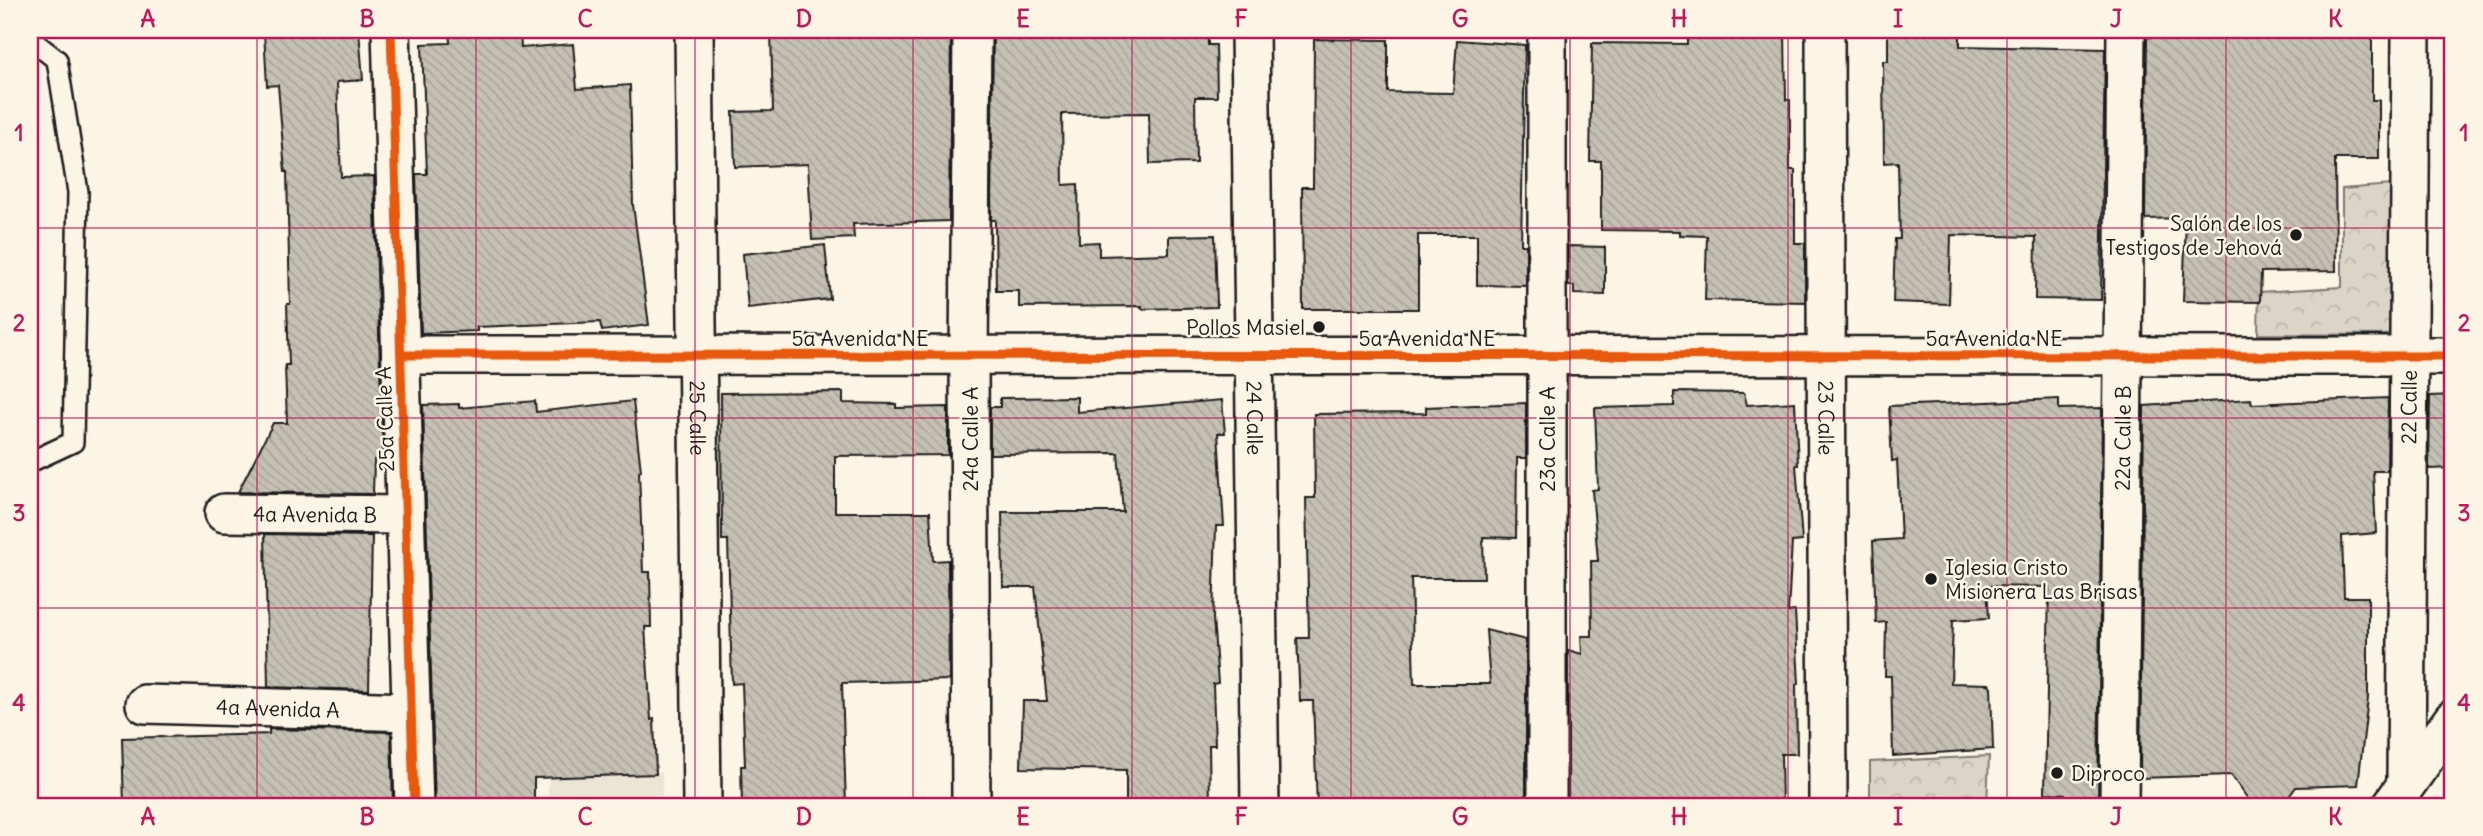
<svg xmlns="http://www.w3.org/2000/svg" width="2483" height="836" font-family="Delius,sans-serif">
<defs>
<pattern id="park-crowns" width="20" height="18" patternUnits="userSpaceOnUse" patternTransform="scale(1.75)"><rect width="20" height="18" fill="#dbd5c8"/><path d="M2 6a3 3 0 1 1 6 0M12 15a3 3 0 1 1 6 0" fill="none" stroke="#bbb6ab"/></pattern>
<pattern id="building-back-hatch" width="6" height="6" patternUnits="userSpaceOnUse" patternTransform="scale(1.75)"><rect width="6" height="6" fill="#c4c0b3"/><path d="M-1 5l2 2M0 0l6 6M5-1l2 2" fill="none" stroke="#a8a499"/></pattern>
</defs>
<rect width="100%" height="100%" fill="#fcf5e5"/>
<filter id="ink" filterUnits="userSpaceOnUse"><feTurbulence type="fractalNoise" baseFrequency=".0143" numOctaves="2"/><feDisplacementMap in="SourceGraphic" scale="14" xChannelSelector="R" yChannelSelector="G"/><feConvolveMatrix kernelMatrix="1 2 1 2 8 2 1 2 1" color-interpolation-filters="sRGB"/></filter>
<g filter="url(#ink)">
<path fill="#ebe5d6" d="M 662,772 L 662,806 L 547,806 L 549,776 Z"/>
<path fill="url(#park-crowns)" stroke="#7c7872" stroke-width="2" d="M 2404,184 L 2404,335 L 2258,334 L 2259,292 L 2342,287 L 2342,189 Z
M 1989,756 L 1987,806 L 1870,806 L 1870,762 Z"/>
<path fill="url(#building-back-hatch)" stroke="#1c1c1c" stroke-width="2" d="M 296,30 L 359,30 L 363,80 L 337,82 L 341,177 L 374,176 L 383,460 L 374,460 L 373,494 L 238,492 L 273,423 L 287,423 L 285,365 L 289,365 L 287,304 L 290,304 L 287,172 L 285,172 L 278,85 L 267,86 L 264,32 Z
M 449,30 L 520,30 L 521,48 L 573,44 L 577,89 L 630,85 L 633,205 L 649,325 L 602,331 L 600,322 L 477,327 L 477,331 L 421,333 L 416,174 L 427,174 L 422,44 L 450,43 Z
M 771,30 L 951,30 L 949,221 L 853,224 L 854,238 L 812,240 L 808,164 L 735,167 L 733,112 L 773,111 Z
M 993,30 L 1208,30 L 1208,45 L 1216,45 L 1217,97 L 1195,97 L 1196,163 L 1150,164 L 1149,113 L 1062,114 L 1063,185 L 1078,184 L 1079,243 L 1099,242 L 1099,256 L 1169,254 L 1169,236 L 1215,235 L 1217,307 L 1142,309 L 1142,306 L 1019,307 L 1019,291 L 996,291 L 995,220 L 991,220 Z
M 1687,30 L 1785,30 L 1786,100 L 1790,100 L 1790,170 L 1795,170 L 1795,243 L 1805,243 L 1805,302 L 1705,300 L 1707,236 L 1680,235 L 1680,231 L 1601,230 L 1601,161 L 1590,161 L 1592,43 L 1687,44 Z
M 1888,30 L 1960,30 L 1960,46 L 2105,49 L 2101,300 L 2035,299 L 2036,237 L 1951,235 L 1949,304 L 1893,302 L 1895,239 L 1900,239 L 1898,162 L 1884,163 L 1883,61 L 1888,61 Z
M 2259,30 L 2372,30 L 2372,100 L 2379,100 L 2379,159 L 2335,159 L 2336,271 L 2261,272 L 2260,302 L 2183,301 L 2186,218 L 2145,219 L 2147,37 L 2259,36 Z
M 1314,39 L 1388,40 L 1388,92 L 1453,93 L 1457,40 L 1525,45 L 1521,245 L 1526,245 L 1526,286 L 1477,285 L 1477,235 L 1418,235 L 1418,309 L 1303,309 L 1302,187 L 1313,187 Z
M 825,245 L 830,299 L 748,308 L 743,254 Z
M 1568,246 L 1605,247 L 1605,295 L 1574,294 L 1574,286 L 1568,286 Z
M 843,392 L 843,403 L 896,404 L 896,408 L 948,407 L 948,455 L 835,456 L 835,512 L 930,512 L 933,561 L 948,560 L 949,680 L 842,683 L 846,806 L 742,806 L 741,766 L 745,766 L 742,683 L 732,684 L 728,540 L 722,540 L 721,393 Z
M 1674,392 L 1744,393 L 1747,405 L 1795,402 L 1798,465 L 1796,465 L 1802,541 L 1792,542 L 1788,612 L 1795,611 L 1799,684 L 1796,684 L 1797,754 L 1781,754 L 1782,806 L 1568,806 L 1568,650 L 1582,654 L 1581,636 L 1592,636 L 1591,561 L 1598,561 L 1592,490 L 1598,489 L 1595,408 L 1674,406 Z
M 2453,395 L 2453,468 L 2429,469 L 2430,396 Z
M 1077,397 L 1077,412 L 1222,400 L 1225,433 L 1218,433 L 1224,526 L 1216,526 L 1213,618 L 1218,683 L 1213,684 L 1215,745 L 1209,745 L 1210,806 L 1126,806 L 1126,770 L 1021,768 L 1023,701 L 1047,701 L 1035,587 L 1003,587 L 1002,512 L 1123,512 L 1118,453 L 990,454 L 990,407 L 1000,407 L 1000,398 Z
M 2388,398 L 2387,471 L 2373,471 L 2376,533 L 2342,536 L 2344,597 L 2368,597 L 2368,698 L 2358,785 L 2296,787 L 2282,806 L 2253,806 L 2231,775 L 2140,778 L 2144,406 L 2251,399 L 2252,404 Z
M 2059,399 L 2059,409 L 2102,408 L 2098,806 L 2064,806 L 2065,794 L 2045,793 L 2049,587 L 1987,586 L 1989,618 L 1953,620 L 1951,683 L 1989,684 L 1991,687 L 1993,749 L 1893,756 L 1891,676 L 1885,676 L 1886,622 L 1876,623 L 1873,541 L 1901,539 L 1897,460 L 1892,461 L 1889,406 Z
M 535,401 L 536,412 L 633,401 L 641,471 L 639,472 L 643,572 L 650,572 L 651,627 L 645,627 L 651,720 L 654,719 L 656,774 L 534,778 L 534,806 L 435,806 L 423,405 L 459,404 L 459,408 Z
M 1526,403 L 1526,458 L 1517,458 L 1516,538 L 1483,537 L 1484,578 L 1411,578 L 1414,684 L 1490,684 L 1486,630 L 1526,640 L 1526,806 L 1317,806 L 1313,701 L 1300,701 L 1297,638 L 1309,638 L 1306,498 L 1315,498 L 1314,414 L 1426,413 L 1426,407 Z
M 265,534 L 372,536 L 369,690 L 268,687 Z
M 269,729 L 391,732 L 393,806 L 124,806 L 122,738 L 269,734 Z"/>
<g fill="none" stroke-linecap="round" stroke-linejoin="round">
<defs>
<path id="lane" d="M 30,39 L 57,60 L 78,192 L 73,442 L 30,462"/>
<g id="street">
<path d="M 391,30 L 414,806"/>
<path id="s1" d="M 694,30 L 702,806"/>
<path id="s2" d="M 1250,30 L 1260,806"/>
<path d="M 1547,30 L 1547,806"/>
<path id="s3" d="M 1825,30 L 1828,806"/>
<path d="M 401,355 L 2453,356"/>
<path id="s4" d="M 224,513 L 405,515"/>
<path id="s5" d="M 145,704 L 411,712"/>
<path id="s6" d="M 2406,783 L 2411,30"/>
<path d="M 971,806 L 969,356 L 972,30"/>
<path id="s7" d="M 2119,806 L 2126,30"/>
<path d="M 2391,806 L 2453,719"/>
</g>
</defs>
<use href="#lane" stroke="#1c1c1c" stroke-width="24"/>
<use href="#street" stroke="#1c1c1c" stroke-width="42"/>
<use href="#lane" stroke="#fcf5e5" stroke-width="19"/>
<use href="#street" stroke="#fcf5e5" stroke-width="37"/>
<defs>
<path id="cycleway" d="M 391,30 L 414,806
M 401,355 L 2453,356"/>
</defs>
<use href="#cycleway" stroke="#fcf5e5" stroke-width="13"/>
<use href="#cycleway" stroke="#e8590c" stroke-width="9"/>
</g>
</g>
<path fill="none" stroke="#c2185b" stroke-width="2" stroke-opacity="0.55" d="M 257,30 L 257,806M 476,30 L 476,806M 695,30 L 695,806M 913,30 L 913,806M 1132,30 L 1132,806M 1351,30 L 1351,806M 1570,30 L 1570,806M 1788,30 L 1788,806M 2007,30 L 2007,806M 2226,30 L 2226,806M 30,228 L 2453,228M 30,418 L 2453,418M 30,608 L 2453,608"/>
<g fill="#1c1c1c" stroke="#fcf5e5" stroke-width="2.5">
<circle cx="2296" cy="235" r="7"/>
<circle cx="1319" cy="327" r="7"/>
<circle cx="1931" cy="579" r="7"/>
<circle cx="2057" cy="773" r="7"/>
</g>
<g text-anchor="middle" dominant-baseline="central" stroke-width="5" stroke-linejoin="round" paint-order="stroke">
<g font-size="21" fill="#1c1c1c" stroke="#fcf5e5" text-anchor="end">
<text x="2282" y="223">Salón de los<tspan x="2282" dy="24">Testigos de Jehová</tspan></text>
<text x="1305" y="327">Pollos Masiel</text>
<text x="1945" y="567" text-anchor="start">Iglesia Cristo<tspan x="1945" dy="24">Misionera Las Brisas</tspan></text>
<text x="2071" y="773" text-anchor="start">Diproco</text>
</g>
<g font-size="21" fill="#1c1c1c" stroke="#fcf5e5">
<text x="860" y="338">5a Avenida NE</text>
<text x="1427" y="338">5a Avenida NE</text>
<text x="1994" y="338">5a Avenida NE</text>
<text stroke="none"><textPath href="#s6" startOffset="376">22 Calle</textPath></text>
<text stroke="none"><textPath href="#s1" startOffset="388">25 Calle</textPath></text>
<text stroke="none"><textPath href="#s2" startOffset="388">24 Calle</textPath></text>
<text stroke="none"><textPath href="#s3" startOffset="388">23 Calle</textPath></text>
<text transform="translate(385 419) rotate(-92)">25a Calle A</text>
<text transform="translate(970 439) rotate(-90)">24a Calle A</text>
<text transform="translate(1547 439) rotate(-90)">23a Calle A</text>
<text stroke="none"><textPath href="#s7" startOffset="368">22a Calle B</textPath></text>
<text stroke="none"><textPath href="#s4" startOffset="91">4a Avenida B</textPath></text>
<text stroke="none"><textPath href="#s5" startOffset="133">4a Avenida A</textPath></text>
</g>
</g>
<rect width="2483" height="836" fill="none" stroke="#fcf5e5" stroke-width="77"/>
<rect x="38" y="38" width="2406" height="760" fill="none" stroke="#c2185b" stroke-width="2.5"/>
<g font-size="23" text-anchor="middle" font-weight="bold" fill="#c2185b">
<text x="148" y="27">A</text>
<text x="367" y="27">B</text>
<text x="585" y="27">C</text>
<text x="804" y="27">D</text>
<text x="1023" y="27">E</text>
<text x="1241" y="27">F</text>
<text x="1460" y="27">G</text>
<text x="1679" y="27">H</text>
<text x="1898" y="27">I</text>
<text x="2116" y="27">J</text>
<text x="2335" y="27">K</text>
<text x="19" y="141">1</text>
<text x="2464" y="141">1</text>
<text x="19" y="331">2</text>
<text x="2464" y="331">2</text>
<text x="19" y="521">3</text>
<text x="2464" y="521">3</text>
<text x="19" y="711">4</text>
<text x="2464" y="711">4</text>
<text x="148" y="825">A</text>
<text x="367" y="825">B</text>
<text x="585" y="825">C</text>
<text x="804" y="825">D</text>
<text x="1023" y="825">E</text>
<text x="1241" y="825">F</text>
<text x="1460" y="825">G</text>
<text x="1679" y="825">H</text>
<text x="1898" y="825">I</text>
<text x="2116" y="825">J</text>
<text x="2335" y="825">K</text>
</g>
</svg>
